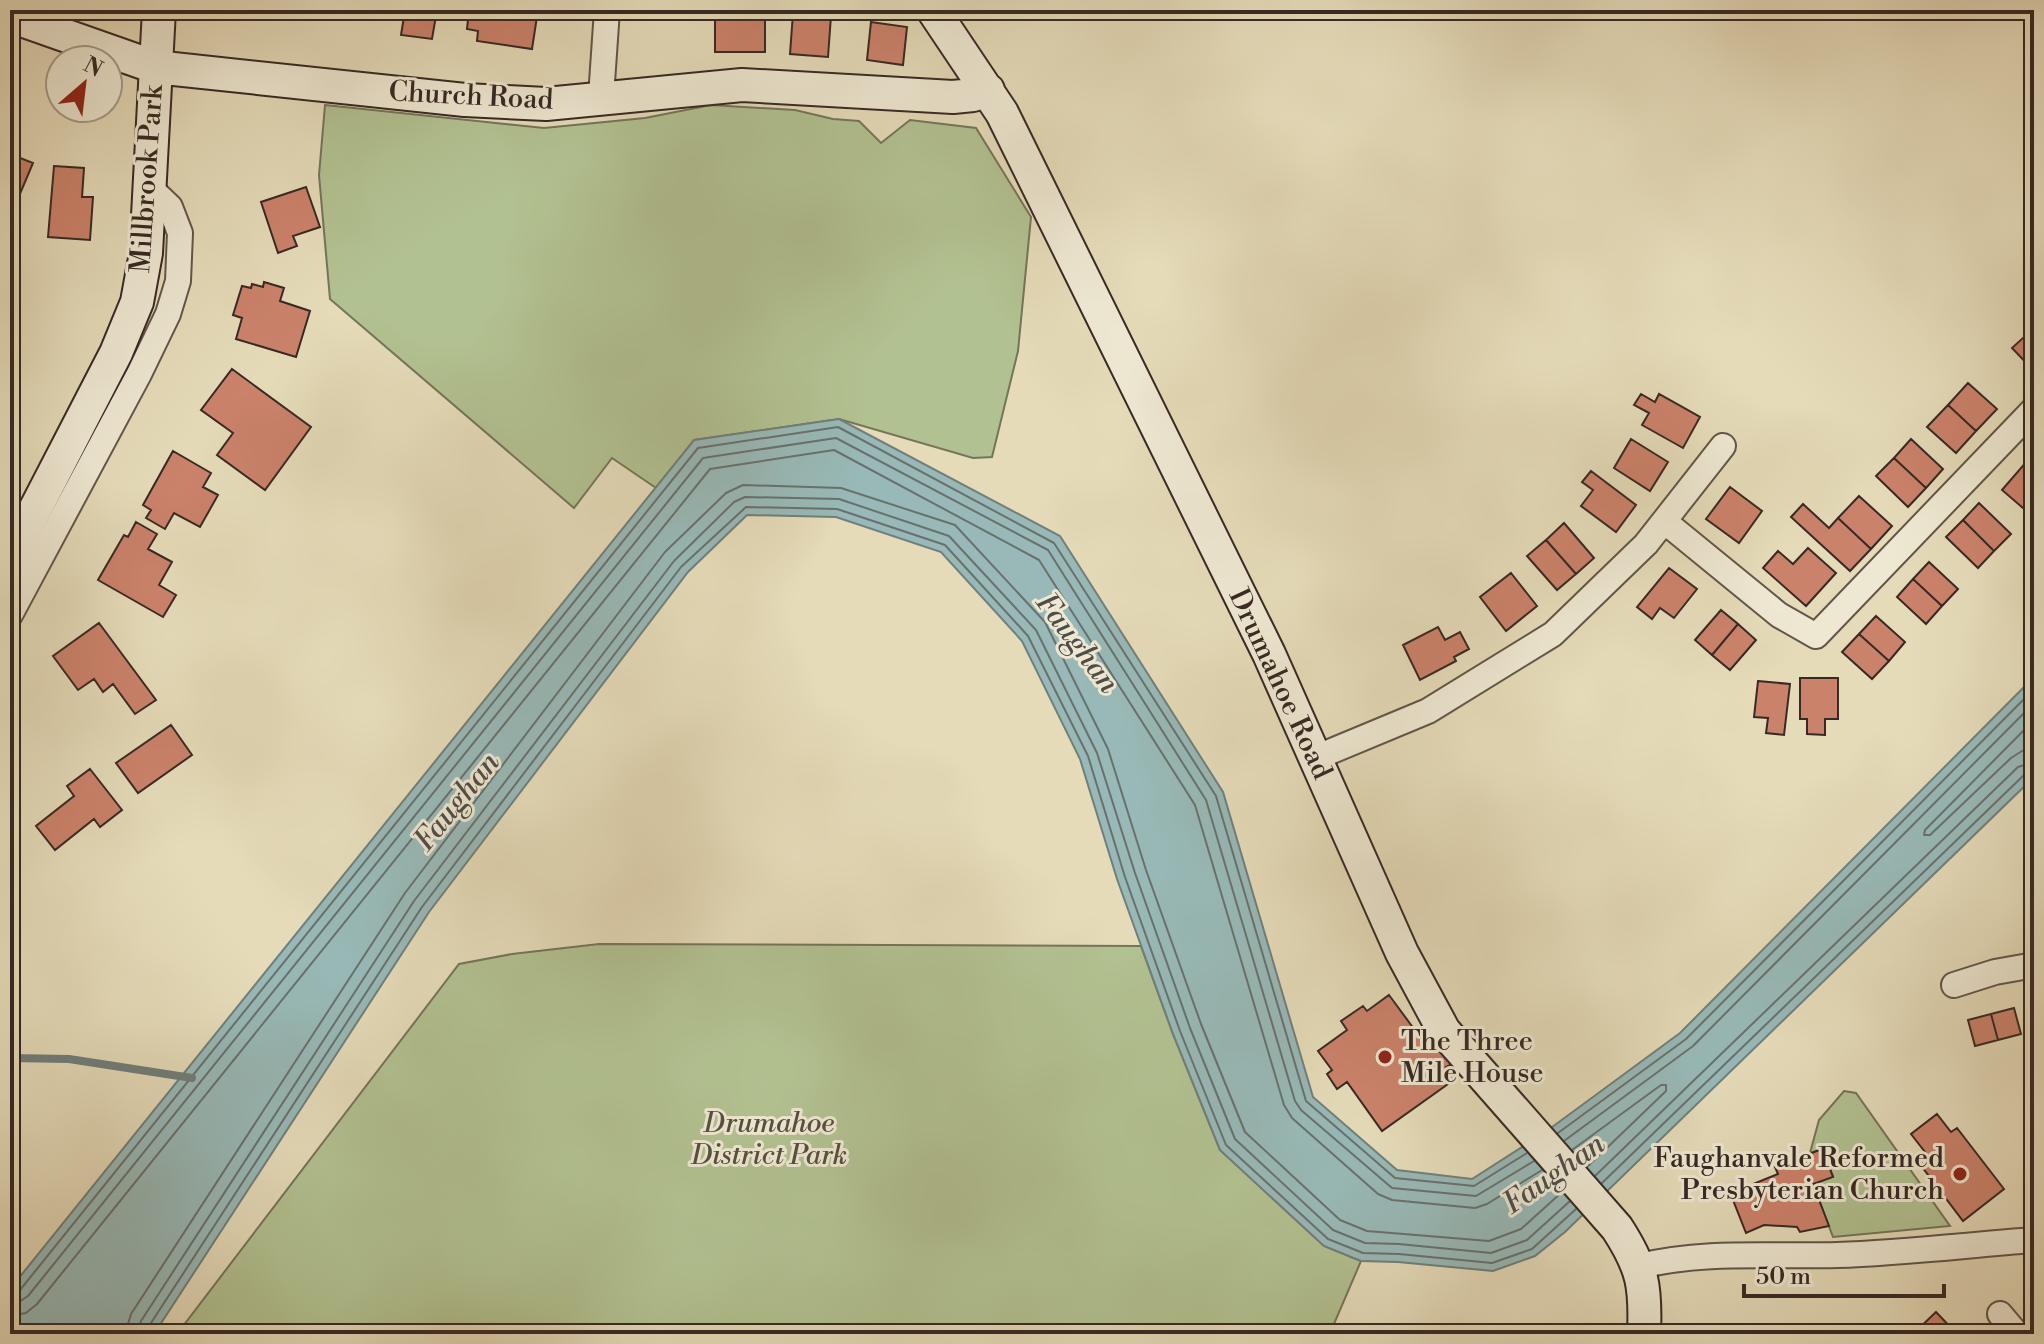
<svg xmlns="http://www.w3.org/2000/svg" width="2044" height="1344" font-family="'Libre Bodoni',serif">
<rect width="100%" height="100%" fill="#e5dbb9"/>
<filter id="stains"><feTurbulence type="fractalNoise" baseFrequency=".0025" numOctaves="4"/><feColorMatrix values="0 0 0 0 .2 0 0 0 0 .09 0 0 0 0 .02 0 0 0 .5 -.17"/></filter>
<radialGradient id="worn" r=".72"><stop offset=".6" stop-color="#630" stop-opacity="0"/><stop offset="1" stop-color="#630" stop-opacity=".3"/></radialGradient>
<path fill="#b2c191" stroke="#74755a" stroke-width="2" d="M 325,105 L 544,128 L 645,118 L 711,105 L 795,110 L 833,119 L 859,121 L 881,143 L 910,120 L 976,128 L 1031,217 L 1018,351 L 992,457 L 973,458 L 839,419 L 695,440 L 656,488 L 612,458 L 574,508 L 330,299 L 319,175 Z
M 599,944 L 1141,946 L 1173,1034 L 1220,1150 L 1324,1246 L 1361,1261 L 1334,1324 L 1301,1334 L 177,1334 L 459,964 L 512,954 Z
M 1844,1091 L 1856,1093 L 1950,1226 L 1833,1237 L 1813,1184 L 1833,1176 L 1822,1149 L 1810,1153 L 1819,1120 Z"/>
<path fill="#98b9b7" stroke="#717f7c" stroke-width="2" d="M 839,419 L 1060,536 L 1223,792 L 1313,1097 L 1397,1170 L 1472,1179 L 1544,1133 L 1680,1033 L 2034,677 L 2034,777 L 1565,1232 L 1535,1256 L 1493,1271 L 1398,1262 L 1361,1261 L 1324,1246 L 1220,1150 L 1173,1034 L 1117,879 L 1080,759 L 1022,641 L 941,552 L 836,517 L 747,515 L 688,572 L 429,912 L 154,1334 L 10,1334 L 10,1289 L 694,440 Z"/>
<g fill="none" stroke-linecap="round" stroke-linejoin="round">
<path stroke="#68716e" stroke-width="2" d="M 2034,720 L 1925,830 L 1924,835 L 1930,835 L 2011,758 L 2022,751 L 2034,750
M 1558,1133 L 1686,1039 L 2034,689
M 1564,1141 L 1693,1046 L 2034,703
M 1572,1150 L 1661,1085 L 1666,1085 L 1666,1091 L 1587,1167
M 1595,1176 L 2018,767 L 2034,762
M 1602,1183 L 2025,774 L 2034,772
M 10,1293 L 20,1290 L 698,448 L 838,427 L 1054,543 L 1216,796 L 1306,1101 L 1395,1178 L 1474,1186 L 1527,1153
M 10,1304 L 19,1302 L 28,1296 L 703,458 L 836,438 L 1048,550 L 1206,800 L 1295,1101 L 1301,1110 L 1392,1188 L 1476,1196 L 1534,1161
M 10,1316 L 26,1313 L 37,1304 L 710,469 L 834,450 L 1039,560 L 1195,805 L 1284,1105 L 1292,1118 L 1378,1194 L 1392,1200 L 1475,1208 L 1487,1204 L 1542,1170
M 125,1334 L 131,1314 L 405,893 L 665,552 L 726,493 L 743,485 L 841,488 L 955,525 L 1045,622 L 1108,749 L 1146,870 L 1201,1024 L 1245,1132 L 1340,1220 L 1367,1231 L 1489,1241 L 1521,1229 L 1562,1192
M 137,1334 L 141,1321 L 414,901 L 674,561 L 734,502 L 745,497 L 839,499 L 949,536 L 1036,630 L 1097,753 L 1135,873 L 1190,1028 L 1235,1139 L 1333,1230 L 1365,1243 L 1399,1244 L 1491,1253 L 1527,1240 L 1570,1201
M 148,1334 L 149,1326 L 422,907 L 681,567 L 746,507 L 837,509 L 945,545 L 1028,636 L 1088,756 L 1125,877 L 1180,1031 L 1226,1145 L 1328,1239 L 1363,1253 L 1399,1254 L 1492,1263 L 1532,1249 L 1576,1209"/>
<path stroke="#717f7c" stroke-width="8" d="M 10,1058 L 69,1059 L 192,1078"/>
</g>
<path fill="#cb826b" stroke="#372924" stroke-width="2" d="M 318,10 L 370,10 L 369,19 L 318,13 Z
M 405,10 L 437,10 L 432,39 L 401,35 Z
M 469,10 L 502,10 L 517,14 L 518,10 L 538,10 L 532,49 L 477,41 L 478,31 L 467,29 Z
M 746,10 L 765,10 L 765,52 L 715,52 L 715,20 L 746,20 Z
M 793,13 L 831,16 L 828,57 L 790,54 Z
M 871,22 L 907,27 L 903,65 L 867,60 Z
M 10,154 L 33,163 L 17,201 L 10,198 Z
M 54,166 L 84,168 L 82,197 L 93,197 L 90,240 L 48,237 Z
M 306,187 L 320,227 L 293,236 L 297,246 L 278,253 L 261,202 Z
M 264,282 L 284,288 L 280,301 L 310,311 L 296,357 L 236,339 L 242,318 L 233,315 L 242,286 L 251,288 L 252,284 L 263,287 Z
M 2034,328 L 2034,371 L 2012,348 Z
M 232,369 L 311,427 L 265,490 L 217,455 L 233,433 L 201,410 Z
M 1968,383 L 1997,409 L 1976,431 L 1948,405 Z
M 1641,394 L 1655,402 L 1659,394 L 1700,417 L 1683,448 L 1642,425 L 1649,413 L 1634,405 Z
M 1948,405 L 1976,431 L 1956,453 L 1927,427 Z
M 1631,439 L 1668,462 L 1650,491 L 1614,468 Z
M 1911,439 L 1943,469 L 1926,488 L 1894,458 Z
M 173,451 L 211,473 L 203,487 L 218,495 L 200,527 L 174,513 L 165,529 L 146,518 L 151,510 L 143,505 Z
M 2034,453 L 2034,510 L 2030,514 L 2002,490 Z
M 1894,458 L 1926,488 L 1908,507 L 1876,476 Z
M 1591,471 L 1636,505 L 1616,532 L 1581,506 L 1593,490 L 1582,482 Z
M 1730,487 L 1762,511 L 1739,543 L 1706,519 Z
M 1859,496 L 1892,526 L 1871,549 L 1838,518 Z
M 1979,503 L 2011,534 L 1994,551 L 1963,520 Z
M 1803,504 L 1829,528 L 1838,518 L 1871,549 L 1850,571 L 1791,517 Z
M 1963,520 L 1994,551 L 1978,568 L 1946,537 Z
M 136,522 L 157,534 L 148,549 L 172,562 L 159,585 L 176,595 L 163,617 L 98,580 L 124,535 L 128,537 Z
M 1564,523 L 1594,558 L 1576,574 L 1546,540 Z
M 1546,540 L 1576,574 L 1557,590 L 1527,556 Z
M 1808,548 L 1836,573 L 1806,606 L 1763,568 L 1778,551 L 1793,564 Z
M 1929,562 L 1958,589 L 1942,606 L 1913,579 Z
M 1669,568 L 1697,589 L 1674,618 L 1660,608 L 1652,619 L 1637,607 Z
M 1511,573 L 1537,606 L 1506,631 L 1480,597 Z
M 1913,579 L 1942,606 L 1926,624 L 1897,597 Z
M 1721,610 L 1738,624 L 1712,655 L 1695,640 Z
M 1876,616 L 1905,642 L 1889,661 L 1859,634 Z
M 99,623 L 156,700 L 135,714 L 113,684 L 103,692 L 94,679 L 78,690 L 53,656 Z
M 1738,624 L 1756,640 L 1730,670 L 1712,655 Z
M 1438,627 L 1445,640 L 1460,632 L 1469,649 L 1454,657 L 1456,661 L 1420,680 L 1403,645 Z
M 1859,634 L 1889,661 L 1872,679 L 1842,652 Z
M 1800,678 L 1838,678 L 1838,719 L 1825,719 L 1825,735 L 1807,734 L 1807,719 L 1800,719 Z
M 1758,681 L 1790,684 L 1784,735 L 1766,733 L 1768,718 L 1754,717 Z
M 171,725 L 192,755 L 138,793 L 116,763 Z
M 90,769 L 122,810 L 100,827 L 94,819 L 55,850 L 36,826 L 74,796 L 67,786 Z
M 1389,995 L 1428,1048 L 1436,1042 L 1452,1064 L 1446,1067 L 1455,1079 L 1382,1131 L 1347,1082 L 1337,1089 L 1327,1074 L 1332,1070 L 1318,1051 L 1347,1030 L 1341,1021 L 1363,1006 L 1367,1011 Z
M 2014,1008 L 2021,1034 L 1998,1040 L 1991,1014 Z
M 1991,1014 L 1998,1040 L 1975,1046 L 1968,1020 Z
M 1937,1114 L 1951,1132 L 1957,1128 L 2004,1189 L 1963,1221 L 1916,1159 L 1925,1152 L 1911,1134 Z
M 1822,1149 L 1833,1177 L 1813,1184 L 1829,1226 L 1800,1232 L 1797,1227 L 1764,1225 L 1746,1233 L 1733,1200 L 1755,1191 L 1753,1184 L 1778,1174 L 1775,1167 Z
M 1936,1312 L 1957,1334 L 1913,1334 Z"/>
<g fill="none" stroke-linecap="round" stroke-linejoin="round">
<defs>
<path id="street" d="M 601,97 L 607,10
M 1664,521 L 1779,615 L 1816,636 L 2034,409
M 10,615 L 139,374 L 168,314 L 178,281 L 180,233 L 170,207 L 149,187
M 1315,758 L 1428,711 L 1553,634 L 1646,544 L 1723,446
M 1954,985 L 1995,972 L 2034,965
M 1640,1266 C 1707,1250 1769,1257 1837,1255 C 1902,1253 1968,1245 2034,1240
M 2000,1314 L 2017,1334"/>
<path id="secondary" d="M 933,10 L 1002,113 L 1269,654 L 1402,953 L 1444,1031 L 1617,1228 C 1643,1268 1646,1286 1644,1334
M 10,16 L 155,67 L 465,100 L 546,104 L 742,85 L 953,97 L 973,95 L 988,90
M 10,558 L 116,353 L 137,302 L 146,253 L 159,10"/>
</defs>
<use href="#street" stroke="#625649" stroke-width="28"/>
<use href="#secondary" stroke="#372924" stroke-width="36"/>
<use href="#street" stroke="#eee8d2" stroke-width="24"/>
<use href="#secondary" stroke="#eee8d2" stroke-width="32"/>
</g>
<g fill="#8f2418" stroke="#eee8d2" stroke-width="3">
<circle cx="1385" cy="1057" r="8"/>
<circle cx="1960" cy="1174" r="8"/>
</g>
<g text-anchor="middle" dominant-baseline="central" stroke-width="6" stroke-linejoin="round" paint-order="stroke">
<g font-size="28" fill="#372924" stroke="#eee8d2">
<text transform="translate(471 96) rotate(3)">Church Road</text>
<text transform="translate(147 179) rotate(-86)">Millbrook Park</text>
<text transform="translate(1280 684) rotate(65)">Drumahoe Road</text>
</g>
<g font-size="28" fill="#372924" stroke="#eee8d2" text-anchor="start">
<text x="1401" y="1041">The Three<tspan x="1401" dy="32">Mile House</tspan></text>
<text x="1944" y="1158" text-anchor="end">Faughanvale Reformed<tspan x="1944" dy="32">Presbyterian Church</tspan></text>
</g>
<g font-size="28" font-style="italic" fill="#564f3f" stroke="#eee8d2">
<text x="769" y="1123">Drumahoe<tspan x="769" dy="32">District Park</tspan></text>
</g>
<g font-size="30" font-style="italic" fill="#4f4d49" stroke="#eee8d2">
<text transform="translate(1077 643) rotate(53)">Faughan</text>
<text transform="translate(457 802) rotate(-51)">Faughan</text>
<text transform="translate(1554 1174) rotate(-35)">Faughan</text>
</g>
</g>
<rect width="2044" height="1344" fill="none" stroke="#e5dbb9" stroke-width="40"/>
<rect x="12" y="12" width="2020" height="1320" fill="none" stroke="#372924" stroke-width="4"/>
<rect x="20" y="20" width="2004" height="1304" fill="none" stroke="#372924" stroke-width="2"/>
<g transform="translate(84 84) rotate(28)"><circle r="38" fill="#eee8d2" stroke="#a59c8c" stroke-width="2"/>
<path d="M0-6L14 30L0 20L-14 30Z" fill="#8f2418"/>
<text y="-12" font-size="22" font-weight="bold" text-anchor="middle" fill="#372924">N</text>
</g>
<path d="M1744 1284v12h200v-12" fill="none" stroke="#372924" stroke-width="4"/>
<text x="1756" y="1284" font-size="24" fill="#372924" stroke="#eee8d2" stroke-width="6" paint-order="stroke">50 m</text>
<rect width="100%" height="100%" filter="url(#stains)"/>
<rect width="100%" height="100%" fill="url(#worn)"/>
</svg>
